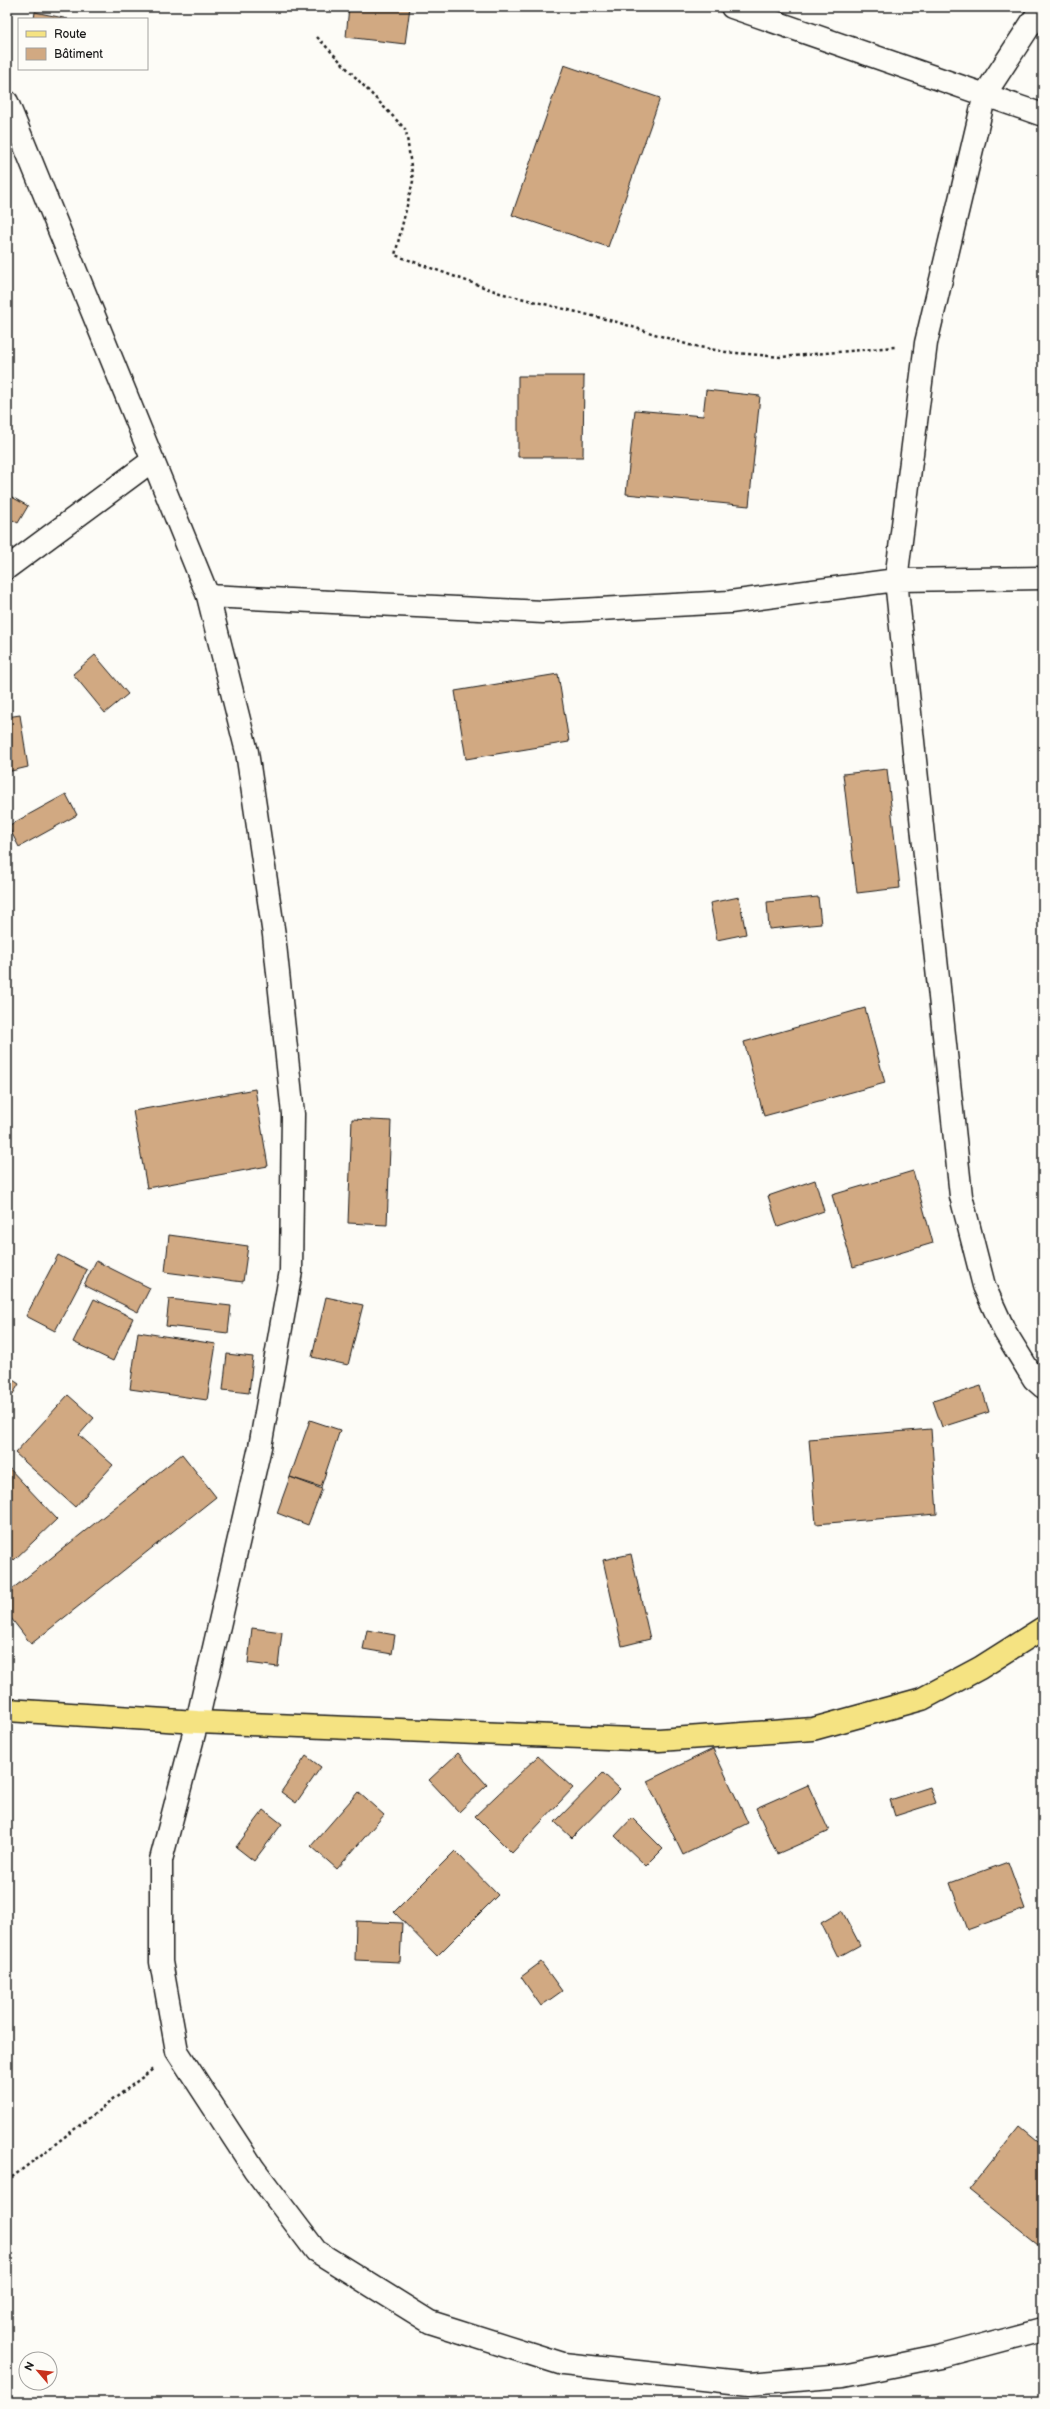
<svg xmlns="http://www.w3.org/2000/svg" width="1050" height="2409" font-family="'Balsamiq Sans',sans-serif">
<rect width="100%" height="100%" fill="#fdfcf7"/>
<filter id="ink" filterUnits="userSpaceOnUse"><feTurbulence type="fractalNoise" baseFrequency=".025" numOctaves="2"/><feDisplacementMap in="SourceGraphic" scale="8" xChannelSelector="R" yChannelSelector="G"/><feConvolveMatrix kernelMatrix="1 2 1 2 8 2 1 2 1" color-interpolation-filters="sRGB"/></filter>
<g filter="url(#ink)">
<path fill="#d1a982" stroke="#1c1c1c" d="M 349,7 L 410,7 L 405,44 L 346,37 Z
M 35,12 L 68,19 L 34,19 Z
M 564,65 L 660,98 L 608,247 L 512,215 Z
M 518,376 L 584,376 L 583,457 L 518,457 Z
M 706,390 L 760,396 L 749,506 L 626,494 L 635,410 L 703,416 Z
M 10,496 L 28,506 L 18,523 L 7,517 L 7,502 Z
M 95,655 L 128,694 L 105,713 L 73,674 Z
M 558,674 L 569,742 L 466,759 L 455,691 Z
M 20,715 L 28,767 L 7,772 L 7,717 Z
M 887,769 L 900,888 L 857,893 L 843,774 Z
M 66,794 L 77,815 L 19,847 L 8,826 Z
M 739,897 L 746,934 L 717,940 L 710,903 Z
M 818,897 L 821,924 L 769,929 L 767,902 Z
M 865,1008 L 885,1083 L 764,1116 L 744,1042 Z
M 255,1089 L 268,1166 L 147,1188 L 133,1111 Z
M 352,1119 L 391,1121 L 387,1225 L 348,1223 Z
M 913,1171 L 933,1243 L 853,1267 L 832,1195 Z
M 815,1180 L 824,1211 L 778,1227 L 768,1196 Z
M 169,1235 L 248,1246 L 243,1282 L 165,1272 Z
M 1043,1248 L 1043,1274 L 1038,1249 Z
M 58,1255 L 87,1270 L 55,1331 L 26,1316 Z
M 96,1261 L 150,1288 L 138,1312 L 84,1285 Z
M 326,1297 L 363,1305 L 348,1365 L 312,1357 Z
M 94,1299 L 133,1318 L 113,1361 L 73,1342 Z
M 169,1299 L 231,1306 L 228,1333 L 166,1326 Z
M 138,1332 L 216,1344 L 207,1400 L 130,1389 Z
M 227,1354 L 253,1357 L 249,1393 L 223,1390 Z
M 7,1376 L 19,1384 L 7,1404 Z
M 981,1386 L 989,1412 L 942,1427 L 933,1401 Z
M 68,1395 L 94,1418 L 79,1435 L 113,1465 L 75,1507 L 15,1453 Z
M 310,1420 L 340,1430 L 321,1487 L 290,1477 Z
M 931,1429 L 937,1514 L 816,1524 L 809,1439 Z
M 182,1454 L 216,1497 L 31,1644 L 7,1613 L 7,1593 Z
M 8,1467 L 57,1519 L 14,1560 L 7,1552 Z
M 290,1477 L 322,1489 L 308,1525 L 277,1513 Z
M 631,1554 L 650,1639 L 622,1646 L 603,1560 Z
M 252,1628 L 282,1632 L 278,1667 L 248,1663 Z
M 367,1630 L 395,1635 L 392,1654 L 363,1649 Z
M 713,1749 L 748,1823 L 683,1855 L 647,1781 Z
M 458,1753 L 487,1785 L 459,1812 L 429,1780 Z
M 306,1756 L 321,1767 L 296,1803 L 281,1792 Z
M 538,1756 L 573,1788 L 512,1853 L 475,1816 Z
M 603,1773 L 620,1789 L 572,1838 L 555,1822 Z
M 808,1785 L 829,1831 L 777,1854 L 756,1808 Z
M 930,1787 L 936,1803 L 895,1816 L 890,1800 Z
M 358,1792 L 384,1815 L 337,1869 L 311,1846 Z
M 264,1810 L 282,1824 L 254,1861 L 236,1847 Z
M 632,1818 L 663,1849 L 646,1866 L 615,1836 Z
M 455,1851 L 498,1895 L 437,1956 L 394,1912 Z
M 1008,1862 L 1025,1909 L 967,1930 L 950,1883 Z
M 842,1911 L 860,1945 L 838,1957 L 821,1923 Z
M 356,1921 L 402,1923 L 400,1962 L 355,1960 Z
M 541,1962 L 562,1991 L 541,2006 L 521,1977 Z
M 1020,2126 L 1043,2145 L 1043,2249 L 969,2190 Z"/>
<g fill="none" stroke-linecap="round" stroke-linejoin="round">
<defs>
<path id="minor" d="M 732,7 L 1043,115
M 1042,7 L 985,94 L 926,343 L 896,580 L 961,1196 L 984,1286 L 1005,1332 L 1034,1379 L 1043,1387
M 7,102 L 208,596 L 247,752 L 274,935 L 293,1114 L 291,1271 L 260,1447 L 197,1722 L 161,1860 L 161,1962 L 177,2051 L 254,2169 L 316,2251 L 430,2322 L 563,2364 L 750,2384 L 843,2376 L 942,2356 L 1043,2329
M 7,568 L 153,460
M 208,596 L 543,612 L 730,602 L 896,580 L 1043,578"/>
<path id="major" d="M 7,1710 L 197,1722 L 659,1740 L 813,1729 L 922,1699 L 980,1668 L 1043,1628"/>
</defs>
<use href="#minor" stroke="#1c1c1c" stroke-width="25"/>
<use href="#major" stroke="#1c1c1c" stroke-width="25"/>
<path stroke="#1c1c1c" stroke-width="2.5" stroke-dasharray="3 3" stroke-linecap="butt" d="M 317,37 L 406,130 L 413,181 L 395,255 L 500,293 L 617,322 L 689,345 L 726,352 L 781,357 L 895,347
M 7,2181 L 153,2069"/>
<use href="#minor" stroke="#fdfcf7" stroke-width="22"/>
<use href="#major" stroke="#f5e382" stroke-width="22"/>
</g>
</g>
<rect width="1050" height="2409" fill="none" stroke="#fdfcf7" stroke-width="24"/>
<rect x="12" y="12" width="1026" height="2385" fill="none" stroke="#1c1c1c" stroke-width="1.5" filter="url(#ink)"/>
<rect x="18" y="18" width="130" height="52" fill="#fdfcf7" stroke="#a3a29f"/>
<rect x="26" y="31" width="20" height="6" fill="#f5e382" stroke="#a3a29f"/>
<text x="54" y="38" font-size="12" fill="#1c1c1c">Route</text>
<rect x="26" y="48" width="20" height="12" fill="#d1a982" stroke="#a3a29f"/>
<text x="54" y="58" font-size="12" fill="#1c1c1c">Bâtiment</text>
<g transform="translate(38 2371) rotate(298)"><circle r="19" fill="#fdfcf7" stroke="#a3a29f"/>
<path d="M0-3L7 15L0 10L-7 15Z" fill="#c8321e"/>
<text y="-6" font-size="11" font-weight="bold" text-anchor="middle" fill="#1c1c1c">N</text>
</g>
</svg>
